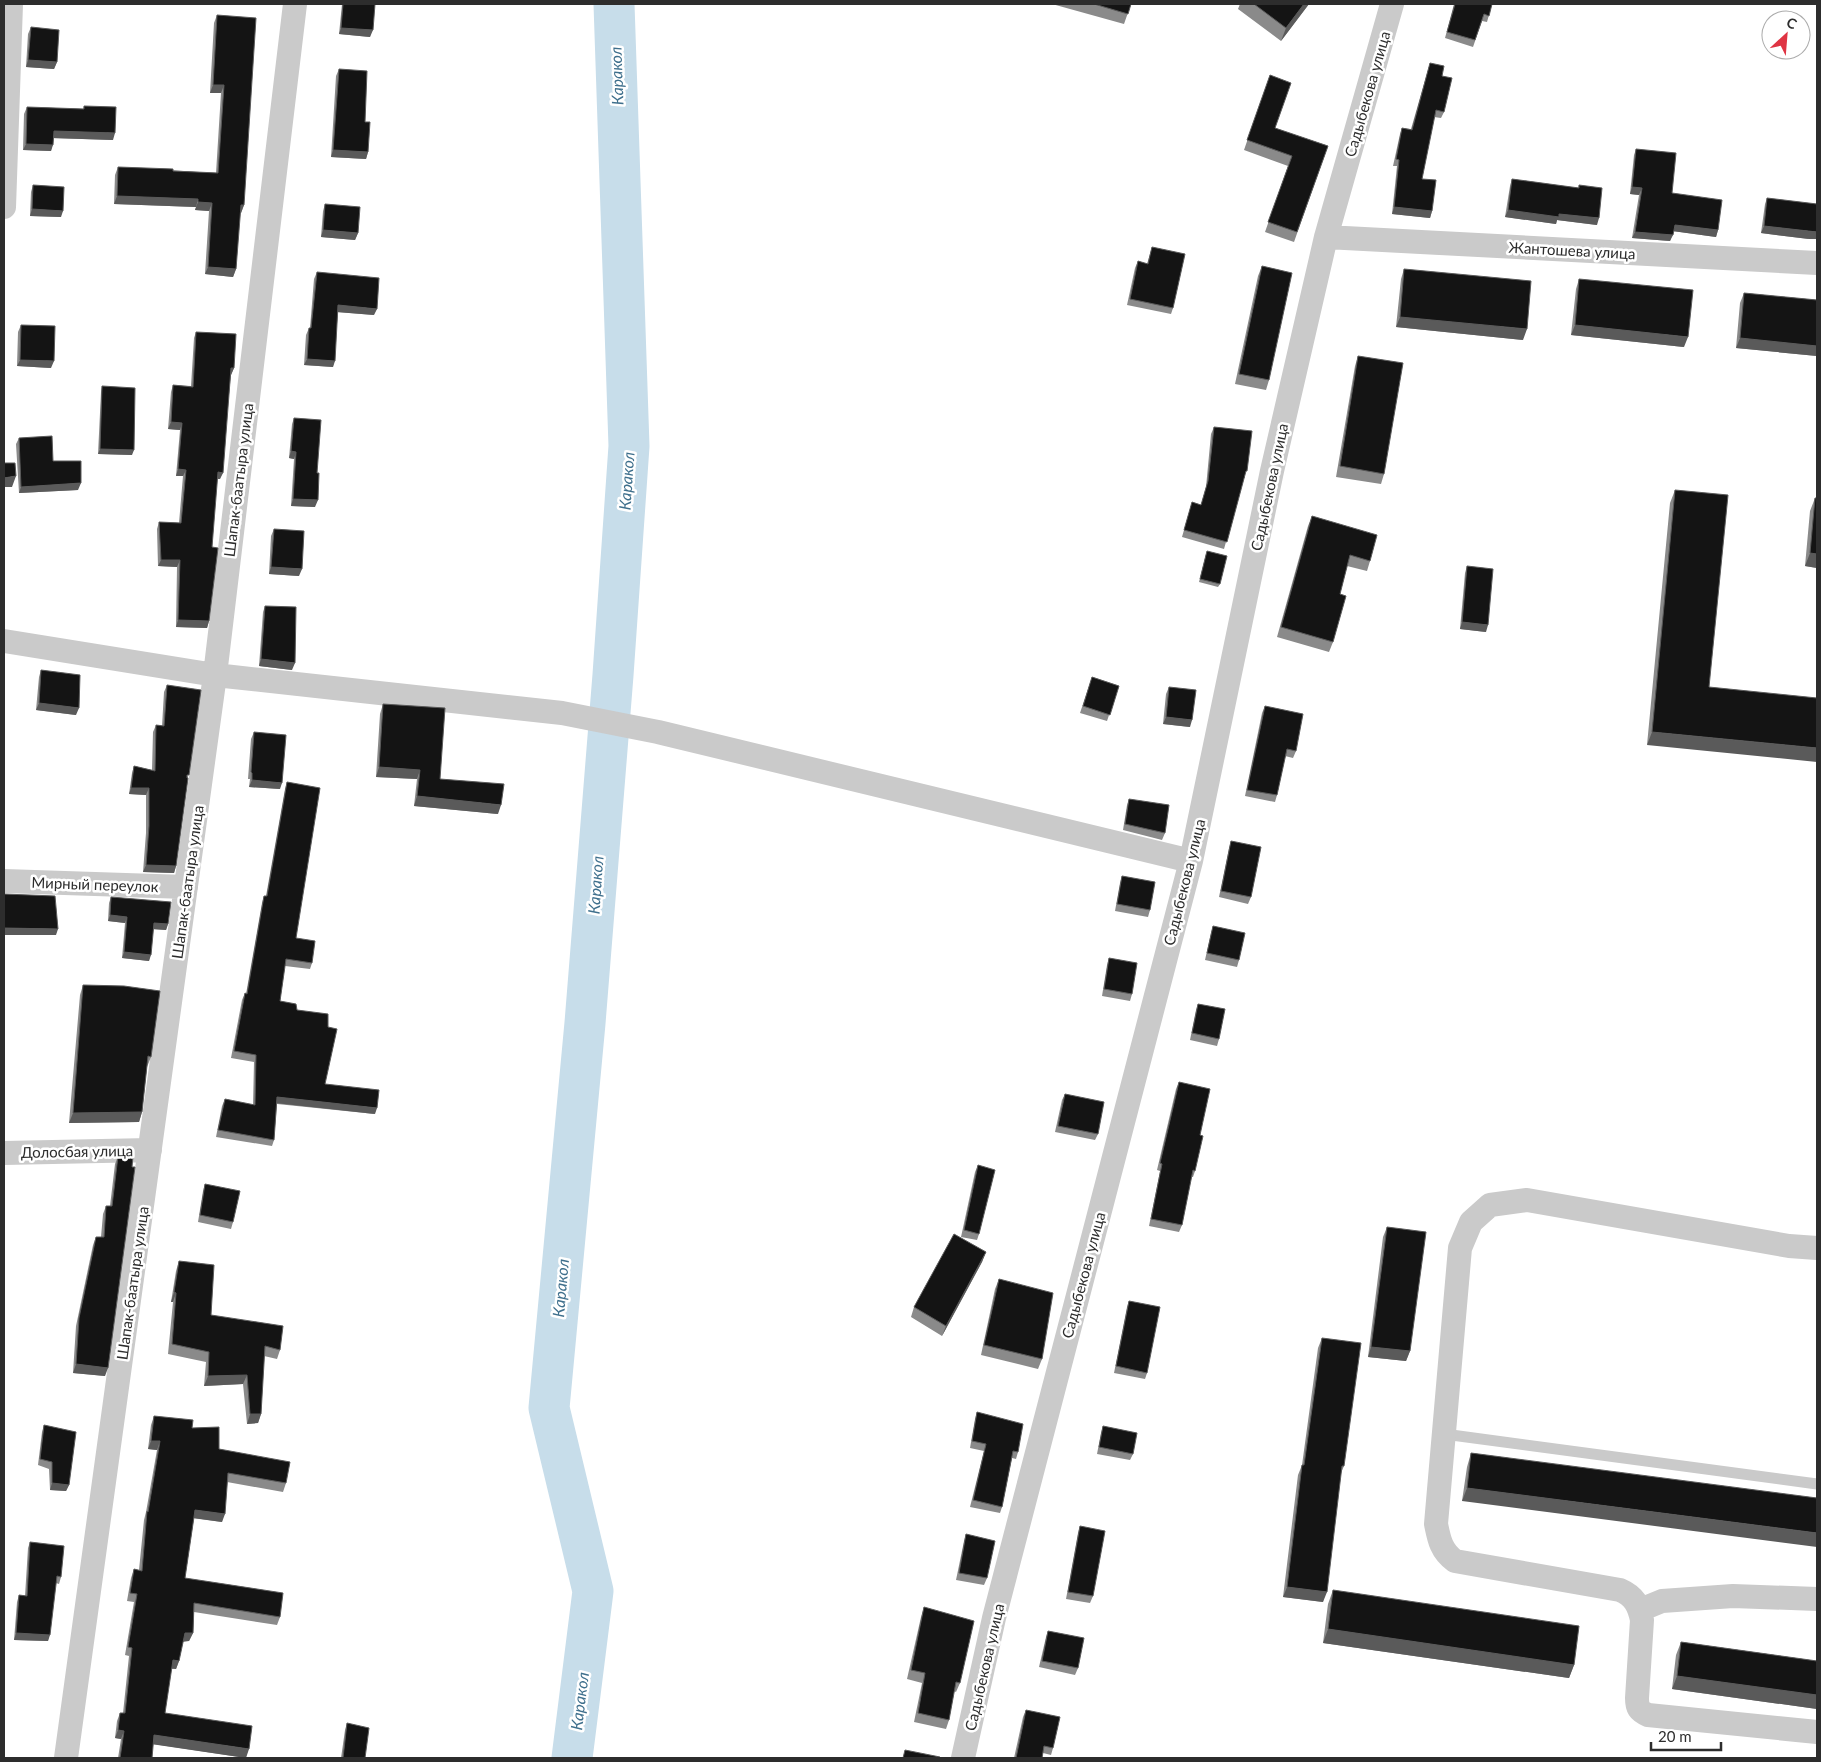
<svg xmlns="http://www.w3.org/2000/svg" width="1821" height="1762" font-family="Lato,sans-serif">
<rect width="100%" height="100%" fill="#fff"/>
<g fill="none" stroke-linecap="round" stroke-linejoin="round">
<path stroke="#c7ddea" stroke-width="41" d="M 572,1758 L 593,1591 L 549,1408 L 585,1023 L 613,675 L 629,446 L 614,4"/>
<path stroke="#cacaca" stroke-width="11" d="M 1444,1434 L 1817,1484"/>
<path stroke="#cacaca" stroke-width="24" d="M 4,207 L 11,4
M 1326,237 L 1817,263
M 4,641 L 215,675 L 562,713 L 658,732 L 1191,861
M 4,881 L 186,887
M 4,1153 L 150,1150
M 1817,1248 L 1789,1246 L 1527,1200 L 1490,1205 L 1471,1222 L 1460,1248 L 1436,1524 C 1439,1539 1441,1551 1455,1561 L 1620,1590 C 1634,1596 1639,1605 1642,1620 L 1637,1698 C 1637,1708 1639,1711 1648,1715 L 1817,1732
M 1640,1610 L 1662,1601 L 1733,1596 L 1817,1599
M 66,1758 L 215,675 L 295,4
M 963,1758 L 994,1618 L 1191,861 L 1272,471 L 1326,237 L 1392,4"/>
</g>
<path fill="#8a8a8a" d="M 342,4 L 375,4 L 370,37 L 339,34 Z
M 1052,4 L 1131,4 L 1124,24 Z
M 1240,4 L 1309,4 L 1281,41 L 1238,9 Z
M 1454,4 L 1492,4 L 1487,22 L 1482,21 L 1473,47 L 1445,38 Z
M 217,15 L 244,205 L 241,213 L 240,213 L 236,269 L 233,277 L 205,274 L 209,211 L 195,210 L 196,207 L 114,204 L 115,175 L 118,167 L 216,173 L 221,93 L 210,93 L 214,23 Z
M 31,27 L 57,62 L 54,69 L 26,67 L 28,34 Z
M 1430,63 L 1442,76 L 1444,112 L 1441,118 L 1434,117 L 1422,179 L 1432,211 L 1430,218 L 1392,214 L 1397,166 L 1393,166 L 1400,134 L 1402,128 L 1411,129 Z
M 339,69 L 365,122 L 368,152 L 366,159 L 331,157 L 336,76 Z
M 1270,75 L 1275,128 L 1328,146 L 1294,242 L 1265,232 L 1288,166 L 1244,150 Z
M 84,106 L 113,140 L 53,138 L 51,151 L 23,150 L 24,114 L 27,107 L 83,109 Z
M 1636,149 L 1672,193 L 1718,230 L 1716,237 L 1673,231 L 1670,241 L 1632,238 L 1639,195 L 1630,194 L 1634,155 Z
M 1512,179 L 1578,188 L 1579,185 L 1597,225 L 1557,220 L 1556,224 L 1505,217 L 1510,186 Z
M 33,185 L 61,217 L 30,216 L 31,192 Z
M 1767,198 L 1809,239 L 1761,233 L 1765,204 Z
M 325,204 L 358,233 L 355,240 L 321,237 L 323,211 Z
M 1152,247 L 1173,308 L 1171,314 L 1127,305 L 1135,268 L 1138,261 L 1147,264 Z
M 1262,266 L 1269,380 L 1266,390 L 1235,384 L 1258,276 Z
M 1404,269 L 1523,340 L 1396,327 L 1401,279 Z
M 317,272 L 374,315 L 338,312 L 333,367 L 304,365 L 306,335 L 309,328 L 310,328 L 314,279 Z
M 1579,279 L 1684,347 L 1571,335 L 1576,289 Z
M 1744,293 L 1817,300 L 1817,356 L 1736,348 L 1740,303 Z
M 21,325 L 51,368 L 17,366 L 18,332 Z
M 196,332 L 234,368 L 231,375 L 220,479 L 217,479 L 212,547 L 209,621 L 207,628 L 176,627 L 177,567 L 158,566 L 157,529 L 159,522 L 179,523 L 183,476 L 176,476 L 180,430 L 168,429 L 171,392 L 173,385 L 191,386 L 194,338 Z
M 1358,356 L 1384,474 L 1381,484 L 1336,477 L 1355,366 Z
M 102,386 L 132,455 L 98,454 L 101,392 Z
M 294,418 L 315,507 L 291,506 L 294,459 L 289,458 L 292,424 Z
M 1214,427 L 1245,478 L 1244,478 L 1224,549 L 1182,537 L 1192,502 L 1201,505 L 1206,487 L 1211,434 Z
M 19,438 L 53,461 L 78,490 L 19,493 L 16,444 Z
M 1675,490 L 1709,687 L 1647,745 L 1670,503 Z
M 1815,498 L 1817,498 L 1817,568 L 1805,566 L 1810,511 Z
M 1312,516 L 1370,561 L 1367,571 L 1347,566 L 1340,594 L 1333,642 L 1329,652 L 1277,637 L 1308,526 Z
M 274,529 L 299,576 L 269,574 L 271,536 Z
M 1206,554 L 1220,584 L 1218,587 L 1199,582 Z
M 1467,566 L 1486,632 L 1460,629 L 1465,573 Z
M 265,606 L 292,670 L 259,666 L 263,612 Z
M 41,670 L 76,715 L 36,710 L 39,677 Z
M 1092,677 L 1119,686 L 1107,721 L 1080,713 Z
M 167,685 L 188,778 L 176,866 L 174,873 L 143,872 L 146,833 L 146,795 L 129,794 L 132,773 L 134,766 L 152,770 L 153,732 L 156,725 L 162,726 L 164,692 Z
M 1169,687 L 1190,727 L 1163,724 L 1166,694 Z
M 383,704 L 440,779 L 498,814 L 414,806 L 417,779 L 376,777 L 380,714 Z
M 1265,706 L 1296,751 L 1293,758 L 1285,756 L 1277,795 L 1275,802 L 1245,796 L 1262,713 Z
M 254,732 L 280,789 L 249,787 L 250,779 L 248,779 L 251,739 Z
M 287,782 L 296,938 L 312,963 L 310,969 L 285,966 L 280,1001 L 297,1010 L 325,1084 L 375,1114 L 277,1104 L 274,1140 L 272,1146 L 216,1137 L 222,1106 L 225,1099 L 253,1105 L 254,1062 L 231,1058 L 242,1000 L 245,993 L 246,994 L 262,903 L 264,896 L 266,896 L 285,789 Z
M 1129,799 L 1165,833 L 1162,840 L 1123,830 L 1127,805 Z
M 1231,841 L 1251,897 L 1248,904 L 1219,897 L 1229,848 Z
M 1122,876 L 1150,910 L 1148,917 L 1115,911 L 1120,883 Z
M 111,897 L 168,924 L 166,930 L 153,929 L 149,961 L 122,958 L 125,923 L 108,921 L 109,903 Z
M 1213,926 L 1239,960 L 1237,967 L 1205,960 L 1211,933 Z
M 1109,958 L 1132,994 L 1130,1001 L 1102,996 L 1107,965 Z
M 83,985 L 151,1057 L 147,1067 L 142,1112 L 139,1122 L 69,1123 L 80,995 Z
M 1198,1004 L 1219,1039 L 1217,1046 L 1190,1040 L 1196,1010 Z
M 1179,1082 L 1200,1135 L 1195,1171 L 1193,1177 L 1191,1177 L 1182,1225 L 1179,1232 L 1149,1226 L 1160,1171 L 1157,1170 L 1176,1089 Z
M 1065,1094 L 1098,1134 L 1095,1140 L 1055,1132 L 1062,1100 Z
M 118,1156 L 105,1376 L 73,1373 L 76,1326 L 93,1245 L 96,1237 L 101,1237 L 103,1214 L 106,1206 L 110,1206 L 115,1164 Z
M 978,1165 L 979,1234 L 977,1240 L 961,1237 L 975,1172 Z
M 205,1184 L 233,1222 L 231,1229 L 198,1222 L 203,1191 Z
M 1387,1227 L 1410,1351 L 1406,1361 L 1368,1357 L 1383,1237 Z
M 986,1252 L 982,1262 L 942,1336 L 911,1317 L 914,1307 Z
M 179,1261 L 211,1315 L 280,1350 L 277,1359 L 264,1356 L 261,1414 L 258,1423 L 247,1424 L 243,1384 L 204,1386 L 206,1362 L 168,1354 L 173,1302 L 171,1302 L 176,1271 Z
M 999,1279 L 1042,1359 L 1038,1369 L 981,1355 L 995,1289 Z
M 1129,1301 L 1147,1373 L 1145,1379 L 1114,1373 L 1127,1307 Z
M 1322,1338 L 1344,1466 L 1341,1473 L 1323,1602 L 1283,1597 L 1298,1475 L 1302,1465 L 1318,1348 Z
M 977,1412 L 1018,1452 L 1016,1459 L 1012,1458 L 1002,1507 L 1000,1513 L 970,1507 L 984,1451 L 970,1448 L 975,1419 Z
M 154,1416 L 192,1428 L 219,1449 L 286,1483 L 283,1492 L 227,1482 L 222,1522 L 194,1518 L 185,1578 L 280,1617 L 277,1625 L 194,1612 L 193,1633 L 189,1641 L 183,1641 L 179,1661 L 176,1669 L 171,1669 L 165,1713 L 246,1758 L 153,1744 L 152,1758 L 118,1758 L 121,1739 L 115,1738 L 117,1721 L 120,1713 L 123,1713 L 129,1656 L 125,1655 L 134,1602 L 127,1601 L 131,1578 L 134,1569 L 139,1570 L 144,1520 L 146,1512 L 157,1450 L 148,1449 L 151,1425 Z
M 44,1425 L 69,1485 L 66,1491 L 50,1490 L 49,1469 L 38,1465 L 42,1432 Z
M 1103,1426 L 1133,1454 L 1130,1460 L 1097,1454 L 1101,1433 Z
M 1471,1453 L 1817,1498 L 1462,1501 L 1467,1467 Z
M 1080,1526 L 1093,1596 L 1090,1603 L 1066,1599 L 1078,1533 Z
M 966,1534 L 987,1578 L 984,1585 L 956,1580 L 964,1541 Z
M 30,1542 L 61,1577 L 59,1584 L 56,1583 L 48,1641 L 14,1640 L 17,1602 L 19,1595 L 25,1596 L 28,1548 Z
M 1333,1590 L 1574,1665 L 1569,1678 L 1323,1643 L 1328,1604 Z
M 924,1607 L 960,1683 L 956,1692 L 954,1691 L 949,1720 L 946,1729 L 914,1722 L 922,1683 L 907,1679 L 921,1617 Z
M 1048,1631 L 1078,1668 L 1075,1675 L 1039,1667 L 1046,1637 Z
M 1681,1642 L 1817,1661 L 1817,1709 L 1672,1689 L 1676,1655 Z
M 1026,1710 L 1053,1748 L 1051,1755 L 1043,1753 L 1042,1758 L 1014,1758 L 1023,1717 Z
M 347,1723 L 365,1758 L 341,1758 L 345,1730 Z"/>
<path fill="#5a5a5a" d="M 1304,4 L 1309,4 L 1281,41 L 1286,28 Z
M 341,28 L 373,30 L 370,37 L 339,34 Z
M 28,60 L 57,62 L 54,69 L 26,67 Z
M 213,85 L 224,85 L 221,93 L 210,93 Z
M 54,131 L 115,133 L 113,140 L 51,138 Z
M 26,144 L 53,145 L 51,151 L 23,150 Z
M 333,150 L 368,152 L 366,159 L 331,157 Z
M 1632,187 L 1642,188 L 1639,195 L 1630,194 Z
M 117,196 L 198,199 L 196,207 L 114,204 Z
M 198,202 L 212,203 L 209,211 L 195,210 Z
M 241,205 L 244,205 L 241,213 L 238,213 Z
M 1394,207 L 1432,211 L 1430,218 L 1392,214 Z
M 32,209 L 63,211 L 61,217 L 30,216 Z
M 1508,210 L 1559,214 L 1599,218 L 1597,225 L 1557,220 L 1556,224 L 1505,217 Z
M 1675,225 L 1718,230 L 1716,237 L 1672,231 Z
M 1764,226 L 1817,232 L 1817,239 L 1809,239 L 1761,233 Z
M 323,230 L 358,233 L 355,240 L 321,237 Z
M 1635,232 L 1673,235 L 1670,241 L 1632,238 Z
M 208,267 L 236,269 L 233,277 L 205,274 Z
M 338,305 L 377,309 L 374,315 L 336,312 Z
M 1400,317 L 1527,329 L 1523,340 L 1396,327 Z
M 1575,325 L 1688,337 L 1684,347 L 1571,335 Z
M 1740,338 L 1817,346 L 1817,356 L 1736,348 Z
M 307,359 L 335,361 L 333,367 L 304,365 Z
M 20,360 L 54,361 L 51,368 L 17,366 Z
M 231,368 L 234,368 L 231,375 L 229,374 Z
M 171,422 L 182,423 L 180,430 L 168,429 Z
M 100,449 L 134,450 L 132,455 L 98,454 Z
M 291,451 L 296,452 L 294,459 L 289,458 Z
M 178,469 L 186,470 L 183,476 L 176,476 Z
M 218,472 L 223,473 L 220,479 L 215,479 Z
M 16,476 L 12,487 L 4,487 L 4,478 Z
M 81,483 L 78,490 L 19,493 L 21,487 Z
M 293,499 L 318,500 L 315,507 L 291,506 Z
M 1810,553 L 1817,554 L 1817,568 L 1805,566 Z
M 161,560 L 180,560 L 177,567 L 158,566 Z
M 271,567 L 302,569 L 299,576 L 269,574 Z
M 178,620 L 209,621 L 207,628 L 176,627 Z
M 1462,622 L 1488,625 L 1486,632 L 1460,629 Z
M 261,659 L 295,663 L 292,670 L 259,666 Z
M 39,703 L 79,708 L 76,715 L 36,710 Z
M 1166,717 L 1192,720 L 1190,727 L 1163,724 Z
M 1652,732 L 1817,748 L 1817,762 L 1647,745 Z
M 379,767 L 420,770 L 417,779 L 376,777 Z
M 252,780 L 282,783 L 280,789 L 249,787 Z
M 131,788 L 149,788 L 146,795 L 129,794 Z
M 417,796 L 501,805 L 498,814 L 414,806 Z
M 146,865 L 176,866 L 174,873 L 143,872 Z
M 110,915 L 127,917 L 125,923 L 108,921 Z
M 154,923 L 168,924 L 166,930 L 152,929 Z
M 4,928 L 58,929 L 56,935 L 4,935 Z
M 124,952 L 151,955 L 149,961 L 122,958 Z
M 277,1097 L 377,1108 L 375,1114 L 275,1103 Z
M 142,1112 L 139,1122 L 69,1123 L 73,1113 Z
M 986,1252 L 982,1262 L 942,1336 L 946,1326 Z
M 174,1292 L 176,1293 L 173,1302 L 171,1302 Z
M 1371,1347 L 1410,1351 L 1406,1361 L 1368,1357 Z
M 76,1364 L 108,1368 L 105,1376 L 73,1373 Z
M 247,1375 L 243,1384 L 204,1386 L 208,1376 Z
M 250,1414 L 261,1414 L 258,1423 L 247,1424 Z
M 151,1441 L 160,1441 L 157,1450 L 148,1449 Z
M 52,1483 L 69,1485 L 66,1491 L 50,1490 Z
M 1467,1488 L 1817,1533 L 1817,1547 L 1462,1501 Z
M 195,1510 L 225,1514 L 222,1522 L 192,1518 Z
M 1287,1587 L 1327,1592 L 1323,1602 L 1283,1597 Z
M 1328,1629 L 1574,1665 L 1569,1678 L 1323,1643 Z
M 16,1633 L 50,1635 L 48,1641 L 14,1640 Z
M 185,1633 L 193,1633 L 189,1641 L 182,1642 Z
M 173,1660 L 179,1661 L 176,1669 L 170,1668 Z
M 1677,1676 L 1817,1695 L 1817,1709 L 1672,1689 Z
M 118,1730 L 124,1731 L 121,1739 L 115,1738 Z
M 154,1735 L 249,1749 L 246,1758 L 151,1744 Z"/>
<path fill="#141414" stroke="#5a5a5a" d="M 343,4 L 375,4 L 373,30 L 341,28 Z
M 1094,4 L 1131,4 L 1128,14 Z
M 1254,4 L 1304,4 L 1286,28 Z
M 1455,4 L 1492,4 L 1489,16 L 1484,14 L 1475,40 L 1447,32 Z
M 217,15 L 256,18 L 244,205 L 241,205 L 236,269 L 208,267 L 212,203 L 198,202 L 198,199 L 117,196 L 118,167 L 173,169 L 173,171 L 218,173 L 224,85 L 213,85 Z
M 31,27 L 59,30 L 57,62 L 28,60 Z
M 1430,63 L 1444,66 L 1442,76 L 1452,78 L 1444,112 L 1436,110 L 1422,179 L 1436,180 L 1432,211 L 1394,207 L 1399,160 L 1396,159 L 1402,128 L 1412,130 Z
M 339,69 L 367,71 L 365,122 L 370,122 L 368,152 L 333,150 Z
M 1270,75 L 1291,83 L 1275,128 L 1328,146 L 1297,232 L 1268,222 L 1292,156 L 1247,140 Z
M 84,106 L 116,107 L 115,133 L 54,131 L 53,145 L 26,144 L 27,107 L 84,109 Z
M 1636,149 L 1676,153 L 1672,193 L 1722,200 L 1718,230 L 1675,225 L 1673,235 L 1635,232 L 1642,188 L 1632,187 Z
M 1512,179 L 1579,188 L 1579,185 L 1602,188 L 1599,218 L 1559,214 L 1559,217 L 1508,210 Z
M 33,185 L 64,187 L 63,211 L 32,209 Z
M 1767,198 L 1817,204 L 1817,232 L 1764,226 Z
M 325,204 L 360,207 L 358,233 L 323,230 Z
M 1152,247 L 1185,254 L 1173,308 L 1130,299 L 1138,261 L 1148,264 Z
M 1262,266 L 1292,273 L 1269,380 L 1239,374 Z
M 1404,269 L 1531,281 L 1527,329 L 1400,317 Z
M 317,272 L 379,278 L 377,309 L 338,305 L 335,361 L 307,359 L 309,328 L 311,328 Z
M 1579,279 L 1693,290 L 1688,337 L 1575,325 Z
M 1744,293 L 1817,300 L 1817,346 L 1740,338 Z
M 21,325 L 55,326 L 54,361 L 20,360 Z
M 196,332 L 236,334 L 234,368 L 231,368 L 223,473 L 218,472 L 212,547 L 218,548 L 209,621 L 178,620 L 180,560 L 161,560 L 159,522 L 181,523 L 186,470 L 178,469 L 182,423 L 171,422 L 173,385 L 193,387 Z
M 1358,356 L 1403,363 L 1384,474 L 1340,466 Z
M 102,386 L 135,388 L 134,450 L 100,449 Z
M 294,418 L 321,420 L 317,473 L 319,473 L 318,500 L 293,499 L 296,452 L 291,451 Z
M 1214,427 L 1252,431 L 1247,471 L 1246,471 L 1227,542 L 1184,530 L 1192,502 L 1201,505 L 1208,481 Z
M 52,436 L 53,461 L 81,461 L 81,483 L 21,487 L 19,438 Z
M 4,463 L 15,463 L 16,476 L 4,478 Z
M 1675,490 L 1728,495 L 1709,687 L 1817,698 L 1817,748 L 1652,732 Z
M 1815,498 L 1817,498 L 1817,554 L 1810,553 Z
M 1312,516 L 1377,535 L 1370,561 L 1350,555 L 1340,594 L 1346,596 L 1333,642 L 1281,627 Z
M 274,529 L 304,531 L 302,569 L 271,567 Z
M 1207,551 L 1227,556 L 1220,584 L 1200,579 Z
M 1467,566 L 1493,569 L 1488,625 L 1462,622 Z
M 265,606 L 296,607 L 295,663 L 261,659 Z
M 41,670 L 80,675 L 79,708 L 39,703 Z
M 1092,677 L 1119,686 L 1110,715 L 1083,706 Z
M 167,685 L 201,690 L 189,775 L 187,775 L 187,778 L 188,778 L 176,866 L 146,865 L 149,826 L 149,788 L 131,788 L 134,766 L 155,771 L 156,725 L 164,726 Z
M 1169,687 L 1196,690 L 1192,720 L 1166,717 Z
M 383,704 L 445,708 L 440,779 L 504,784 L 501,805 L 417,796 L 420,770 L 379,767 Z
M 1265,706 L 1303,714 L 1296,751 L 1287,749 L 1277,795 L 1247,790 Z
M 254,732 L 286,735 L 282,783 L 252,780 L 252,773 L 251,772 Z
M 287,782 L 320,788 L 296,938 L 315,941 L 312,963 L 286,959 L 280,1001 L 296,1004 L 297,1010 L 328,1014 L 328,1027 L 337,1029 L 325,1084 L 379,1090 L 377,1108 L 277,1097 L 274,1140 L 218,1130 L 225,1099 L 255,1105 L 256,1055 L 234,1051 L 245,993 L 247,994 L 264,896 L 267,896 Z
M 1129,799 L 1169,805 L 1165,833 L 1125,824 Z
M 1231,841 L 1261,847 L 1251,897 L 1221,891 Z
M 1122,876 L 1155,882 L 1150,910 L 1117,904 Z
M 4,894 L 55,896 L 58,929 L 4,928 Z
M 111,897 L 171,902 L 168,924 L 154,923 L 151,955 L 124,952 L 127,917 L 110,915 Z
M 1213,926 L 1245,933 L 1239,960 L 1207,953 Z
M 1109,958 L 1137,963 L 1132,994 L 1104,989 Z
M 83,985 L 124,986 L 160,991 L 151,1057 L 148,1056 L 142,1112 L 73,1113 Z
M 1198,1004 L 1225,1009 L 1219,1039 L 1192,1033 Z
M 1179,1082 L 1210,1089 L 1200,1135 L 1203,1136 L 1195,1171 L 1193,1170 L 1182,1225 L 1151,1219 L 1162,1164 L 1160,1163 Z
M 1065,1094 L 1104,1102 L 1098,1134 L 1058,1126 Z
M 118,1156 L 133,1156 L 132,1167 L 135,1167 L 108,1368 L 76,1364 L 79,1318 L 96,1237 L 104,1237 L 106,1206 L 112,1206 Z
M 978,1165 L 995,1170 L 979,1234 L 964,1230 Z
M 205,1184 L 240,1191 L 233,1222 L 200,1215 Z
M 1387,1227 L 1426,1232 L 1410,1351 L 1371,1347 Z
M 954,1234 L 986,1252 L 946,1326 L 914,1307 Z
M 179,1261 L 214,1265 L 211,1315 L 283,1326 L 280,1350 L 265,1346 L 261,1414 L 250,1414 L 247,1375 L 208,1376 L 209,1352 L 172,1344 L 176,1293 L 174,1292 Z
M 999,1279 L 1053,1293 L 1042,1359 L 984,1345 Z
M 1129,1301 L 1160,1307 L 1147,1373 L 1116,1366 Z
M 1322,1338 L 1361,1343 L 1344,1466 L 1342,1466 L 1327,1592 L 1287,1587 L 1302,1465 L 1304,1465 Z
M 977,1412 L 1023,1424 L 1018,1452 L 1013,1451 L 1002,1507 L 973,1500 L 986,1444 L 972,1441 Z
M 154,1416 L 193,1420 L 192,1428 L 219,1427 L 219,1449 L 290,1462 L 286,1483 L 228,1473 L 225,1514 L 195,1510 L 185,1578 L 283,1593 L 280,1617 L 194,1603 L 193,1633 L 185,1633 L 179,1661 L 173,1660 L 165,1713 L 252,1726 L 249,1749 L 154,1735 L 152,1758 L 120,1758 L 124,1731 L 118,1730 L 120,1713 L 125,1713 L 132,1648 L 128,1647 L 137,1594 L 130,1593 L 134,1569 L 142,1571 L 147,1511 L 148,1512 L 160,1441 L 151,1441 Z
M 44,1425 L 76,1432 L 69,1485 L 52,1483 L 52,1462 L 40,1459 Z
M 1103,1426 L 1137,1433 L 1133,1454 L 1099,1447 Z
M 1471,1453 L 1817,1498 L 1817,1533 L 1467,1488 Z
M 1080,1526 L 1105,1531 L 1093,1596 L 1068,1592 Z
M 966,1534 L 995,1541 L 987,1578 L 959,1573 Z
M 30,1542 L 64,1546 L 61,1577 L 57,1576 L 50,1635 L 16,1633 L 19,1595 L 27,1596 Z
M 1333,1590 L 1579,1626 L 1574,1665 L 1328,1629 Z
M 924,1607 L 974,1621 L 960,1683 L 956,1682 L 949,1720 L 918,1713 L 925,1673 L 911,1670 Z
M 1048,1631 L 1084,1638 L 1078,1668 L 1042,1661 Z
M 1681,1642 L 1817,1661 L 1817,1695 L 1677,1676 Z
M 1026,1710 L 1060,1717 L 1053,1748 L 1044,1746 L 1042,1758 L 1016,1758 Z
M 347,1723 L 369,1728 L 365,1758 L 343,1758 Z
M 905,1750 L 940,1757 L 940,1758 L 903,1758 Z"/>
<g text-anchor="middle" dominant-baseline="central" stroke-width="5" stroke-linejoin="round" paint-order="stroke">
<g font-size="15" fill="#2d2d2d" stroke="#fff">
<text transform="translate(1367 94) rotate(-74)">Садыбекова улица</text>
<text transform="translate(1572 250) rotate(3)">Жантошева улица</text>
<text transform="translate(238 480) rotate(-83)">Шапак-баатыра улица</text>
<text transform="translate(1269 487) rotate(-78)">Садыбекова улица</text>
<text transform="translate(187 882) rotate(-82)">Шапак-баатыра улица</text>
<text transform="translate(1184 882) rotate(-76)">Садыбекова улица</text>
<text transform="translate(95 884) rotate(2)">Мирный переулок</text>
<text transform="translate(77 1151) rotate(-1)">Долосбая улица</text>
<text transform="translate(1083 1275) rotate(-75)">Садыбекова улица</text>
<text transform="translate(132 1283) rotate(-82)">Шапак-баатыра улица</text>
<text transform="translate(984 1667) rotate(-77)">Садыбекова улица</text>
</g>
<g font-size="16" font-style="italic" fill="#3e6f8c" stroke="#fff">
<text transform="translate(616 76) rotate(-92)">Каракол</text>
<text transform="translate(626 481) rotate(-86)">Каракол</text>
<text transform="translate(595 885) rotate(-86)">Каракол</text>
<text transform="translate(560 1288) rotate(-85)">Каракол</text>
<text transform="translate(579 1701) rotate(-83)">Каракол</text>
</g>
</g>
<rect width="1821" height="1762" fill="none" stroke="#2d2d2d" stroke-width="10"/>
<g transform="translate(1786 35) rotate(26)"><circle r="24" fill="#ffffff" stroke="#ababab"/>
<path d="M0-4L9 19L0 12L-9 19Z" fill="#df3443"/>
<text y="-8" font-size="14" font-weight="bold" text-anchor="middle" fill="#2d2d2d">С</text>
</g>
<path d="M1651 1742v8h70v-8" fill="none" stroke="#2d2d2d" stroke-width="2.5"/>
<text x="1658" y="1742" font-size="15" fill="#2d2d2d" stroke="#ffffff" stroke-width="4" paint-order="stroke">20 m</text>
</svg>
